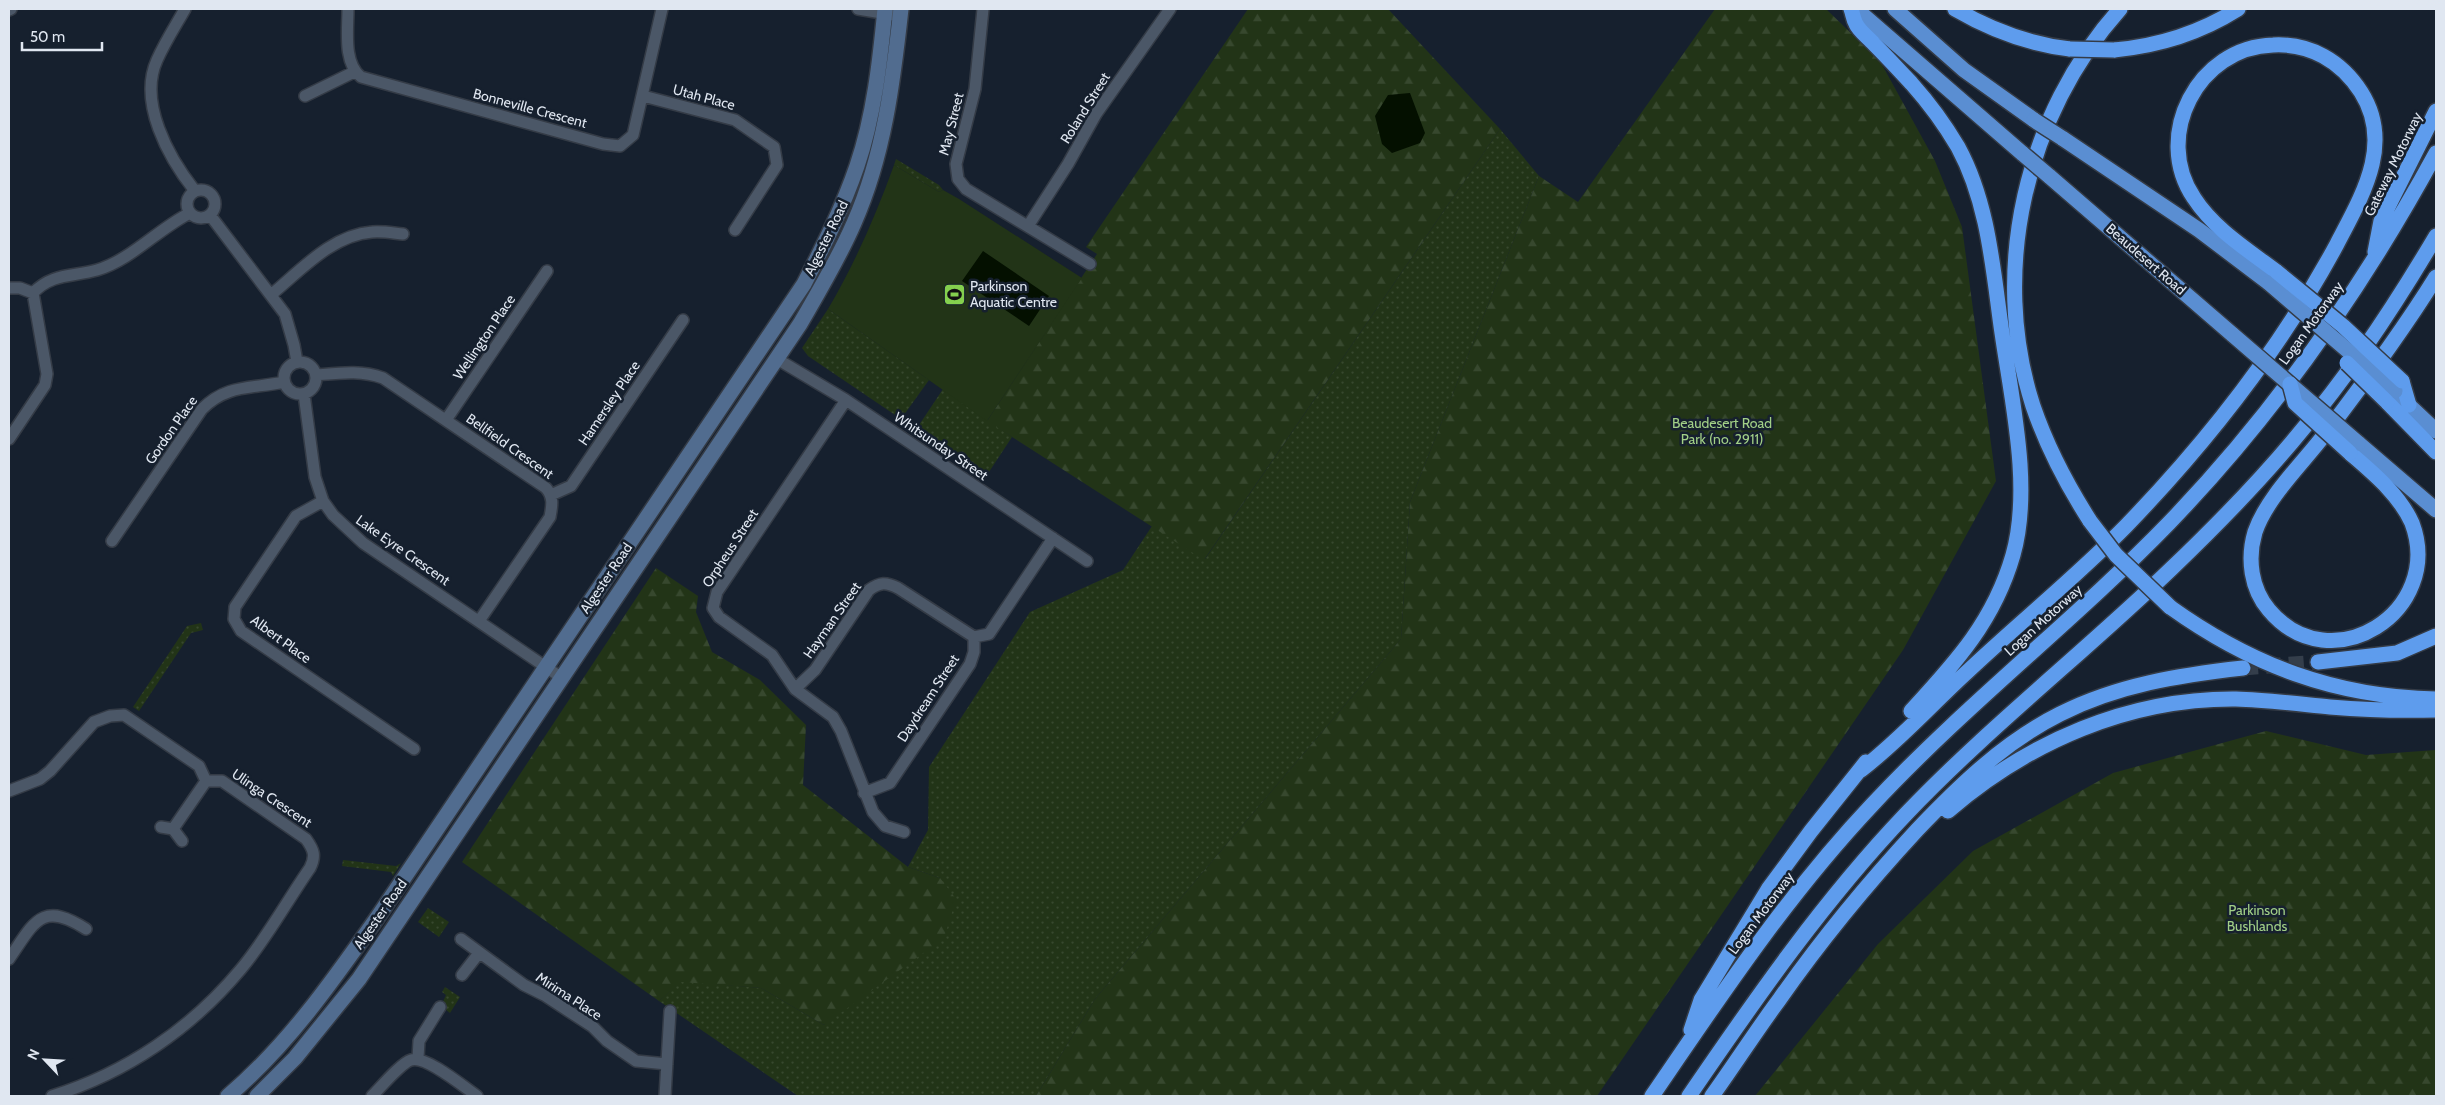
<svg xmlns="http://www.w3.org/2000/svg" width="2445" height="1105" font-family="Cabin,sans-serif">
<defs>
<pattern id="grass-dots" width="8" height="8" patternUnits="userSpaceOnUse" patternTransform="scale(1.25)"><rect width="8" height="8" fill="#223417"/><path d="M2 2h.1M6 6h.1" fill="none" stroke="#37482e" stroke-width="1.8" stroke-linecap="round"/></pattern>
<pattern id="forest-firs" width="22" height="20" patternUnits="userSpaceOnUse" patternTransform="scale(1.25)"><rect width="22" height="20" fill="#223417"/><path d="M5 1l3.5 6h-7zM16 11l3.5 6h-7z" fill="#37482e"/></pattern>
</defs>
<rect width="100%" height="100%" fill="#16202e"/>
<path fill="url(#grass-dots)" d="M 1500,129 L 1539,176 L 1410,502 L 1401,639 L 1095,999 L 1036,1096 L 798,1096 L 659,1001 L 681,981 L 761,988 L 824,1025 L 940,878 L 908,867 L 928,830 L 929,767 L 1030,612 L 1123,570 L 1152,526 L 1205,559 Z
M 896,159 L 939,185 L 943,190 L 939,192 L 894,165 Z
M 828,309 L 929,380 L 901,419 L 808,356 L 802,348 Z
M 943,389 L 1012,437 L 987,475 L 917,428 Z
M 201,623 L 203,630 L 191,633 L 139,711 L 133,707 L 187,626 Z
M 343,860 L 396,866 L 401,863 L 393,876 L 391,872 L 342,866 Z
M 428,908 L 449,922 L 439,937 L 418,922 Z
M 445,987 L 460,997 L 450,1013 L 441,1006 L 446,995 L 442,992 Z"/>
<path fill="url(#forest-firs)" d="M 1248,9 L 1388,9 L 1500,129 L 1204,560 L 987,421 L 1097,254 L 1086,247 Z
M 1715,9 L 1826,9 L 1880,61 L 1935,161 L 1962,227 L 1996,481 L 1903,650 L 1597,1096 L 1036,1096 L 1095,999 L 1401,639 L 1410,502 L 1539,176 L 1578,202 Z
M 656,568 L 698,596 L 696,612 L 712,652 L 760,680 L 806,725 L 803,785 L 908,867 L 940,878 L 956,899 L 944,938 L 824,1025 L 761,988 L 681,982 L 659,1001 L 462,862 Z
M 2266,731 L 2366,755 L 2436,750 L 2436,1096 L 1755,1096 L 1878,944 L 1973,851 L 2113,773 Z"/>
<path fill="#223417" d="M 894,165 L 939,192 L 943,190 L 959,199 L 1082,278 L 987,421 L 828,309 C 855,263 876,215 894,165 Z"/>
<path fill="#041000" d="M 1410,93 L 1425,133 L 1420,143 L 1392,153 L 1382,144 L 1375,116 L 1388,95 Z
M 983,251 L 1049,296 L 1029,326 L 962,281 Z"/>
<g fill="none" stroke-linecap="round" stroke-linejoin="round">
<path stroke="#343e4b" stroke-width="15" stroke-dasharray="15 8" stroke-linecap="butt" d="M 2243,668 L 2318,662"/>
<defs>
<path id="minor" d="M 185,9 C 176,25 165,42 157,60 C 138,102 168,157 195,191
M 348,9 C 348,30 343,63 361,77 L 603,144 L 620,146 L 633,135 L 662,9
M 858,9 L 900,16
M 983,9 L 975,89 L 956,164 L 958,179 L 966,189 L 1090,264
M 9,10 L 11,9
M 305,96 L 354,72
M 643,96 L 735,120 L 774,147 L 777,165 L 735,230
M187 204a14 14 0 1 1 28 0a14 14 0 1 1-28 0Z
M 210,215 L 285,314 L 294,345 L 297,362
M 1028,226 L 1068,164 L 1096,114 L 1170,9
M 9,288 L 20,288 L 33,293 C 52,273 72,277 97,270 C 131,260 158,229 190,213
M 272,294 C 301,270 332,235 372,232 C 382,231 393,233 403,234
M 777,359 L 846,400 L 1087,561
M284 378a16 16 0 1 1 32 0a16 16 0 1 1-32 0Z
M 316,375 C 340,373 361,370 383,378 L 546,488 C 554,497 552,506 550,517 L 479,621
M 304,394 L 315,477 L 323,501 L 333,515 L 363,543 L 562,678
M 846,400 L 717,592 L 713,608 L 719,617 L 772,655 L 795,689 L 833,717 L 841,731 L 873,812 L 885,826 L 904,832
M 446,420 L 547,271
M 9,439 L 45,385 L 47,374 L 33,293
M 551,495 L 571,486 L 683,320
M 323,501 L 296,516 L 235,607 L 234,619 L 241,631 L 414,749
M 112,541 L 202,409 C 227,384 251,389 284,382
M 974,637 L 989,634 L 1053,538
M 795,689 L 815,670 L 869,590 C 880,582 886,582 898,588 L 974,637
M 9,791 L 40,779 L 50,771 L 94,722 L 110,716 L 124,715 L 199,766 L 206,781 L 222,781 L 306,839 C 314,850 316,856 310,868 C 287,901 267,938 241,969 C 191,1029 126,1073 52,1096
M 864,793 L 890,783 L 970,664 L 974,652 L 974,637
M 161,827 L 173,829 L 182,841
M 173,829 L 206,781
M 461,939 L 524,985 L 544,995 L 593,1027 L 607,1041 L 636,1061 L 667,1064
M 9,959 C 34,923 41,900 86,929
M 462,975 L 479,953
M 418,1058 L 419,1041 L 440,1007
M 372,1096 C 380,1088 401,1063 411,1060 C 426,1055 464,1087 477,1096
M 665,1096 L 670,1011"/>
<path id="secondary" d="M 228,1096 C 287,1046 332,982 377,918 L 804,284 C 824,245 843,207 857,166 C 874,116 880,61 885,9
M 257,1096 L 295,1058 L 359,979 L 800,324 C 819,291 839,258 854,223 C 884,155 893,82 901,9"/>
<path id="trunk" d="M 1856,9 L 2023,154
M 1895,9 L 1964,70 L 2034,120
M 2062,138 L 2199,230 L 2269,283
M 2049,176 L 2233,335
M 2399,396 L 2436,431
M 2358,443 L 2436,510"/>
<path id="motorway" d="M 1851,9 C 1853,14 1853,19 1856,24 C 1859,31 1869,38 1874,44 C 1887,57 1899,70 1912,84 C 1929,103 1945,125 1958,147 C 1989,204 1993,271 2002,333 C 2012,402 2032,488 2013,555 C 1994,621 1956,662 1911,711
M 1955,9 C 1991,30 2028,44 2070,49
M 2114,50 C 2158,46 2200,33 2238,9
M 2375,252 L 2381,221 L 2436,111
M 2402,381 L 2409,405
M 2387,402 L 2436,452
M 2350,453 C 2373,473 2399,494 2412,523 C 2445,611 2331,684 2269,610 C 2251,589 2247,559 2255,532 C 2267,497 2303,463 2325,434 C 2364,383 2402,332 2436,277
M 2090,521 C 2067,485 2047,447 2033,406 C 1989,270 2026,114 2120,9
M 2170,607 C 2251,665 2335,697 2436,699
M 2318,662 L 2397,653 L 2436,636
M 1861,770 C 1899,741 1932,704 1967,672 C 2019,623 2076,577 2126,526 C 2208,441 2281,348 2337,244 C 2362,196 2394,144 2361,92 C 2341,61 2310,43 2273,45 C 2198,47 2152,136 2194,198 C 2214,229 2248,250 2277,272
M 1948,811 C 2028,742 2129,698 2236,699 C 2267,700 2299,704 2330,707 C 2366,710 2401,711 2436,710
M 1691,1030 L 1701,1000 L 1769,888 L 1811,831 L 1866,762
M 1652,1096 C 1721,995 1788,894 1872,805 C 1965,705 2074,621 2169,523 C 2275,413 2363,287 2436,153
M 1689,1096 C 1756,998 1824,900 1906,814 C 1990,726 2085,652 2172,568 C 2217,525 2262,479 2302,430 C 2352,371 2397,302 2436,236
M 1712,1096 C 1735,1064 1756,1031 1779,1000 C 1821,940 1868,883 1917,830 C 1960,785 2004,742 2060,714 C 2117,685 2180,675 2243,668"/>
</defs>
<use href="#minor" stroke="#343b46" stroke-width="14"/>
<use href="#secondary" stroke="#343b46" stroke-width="18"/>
<use href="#trunk" stroke="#343b46" stroke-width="18"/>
<use href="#motorway" stroke="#343b46" stroke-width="18"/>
<use href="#minor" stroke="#4b5767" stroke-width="11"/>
<use href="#secondary" stroke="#516c8f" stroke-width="15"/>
<use href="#trunk" stroke="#5a8ed2" stroke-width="15"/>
<use href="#motorway" stroke="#5e9ced" stroke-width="15"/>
<defs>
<path id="trunk-bridge" d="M 2034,120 L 2062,138
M 2023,154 L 2049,176
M 2269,283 L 2395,391
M 2233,335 L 2358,443"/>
<path id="motorway-bridge" d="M 2070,49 L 2114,50
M 2277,272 L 2343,326 L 2402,381
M 2347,363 L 2387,402
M 2290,384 L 2295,403 L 2350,453
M 2090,521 L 2116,555 L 2170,607"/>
</defs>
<use href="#trunk-bridge" stroke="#343b46" stroke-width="18" stroke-linecap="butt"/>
<use href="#motorway-bridge" stroke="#343b46" stroke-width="18" stroke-linecap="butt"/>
<use href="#trunk-bridge" stroke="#5a8ed2" stroke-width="15"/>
<use href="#motorway-bridge" stroke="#5e9ced" stroke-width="15"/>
</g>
<defs>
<symbol id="stadium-square" viewBox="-11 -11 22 22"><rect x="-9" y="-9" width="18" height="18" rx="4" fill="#84d04e" stroke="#16202e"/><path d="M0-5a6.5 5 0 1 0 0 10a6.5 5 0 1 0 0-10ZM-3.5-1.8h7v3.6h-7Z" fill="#111"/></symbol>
</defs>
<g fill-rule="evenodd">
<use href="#stadium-square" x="942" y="282" width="25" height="25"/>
</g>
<g text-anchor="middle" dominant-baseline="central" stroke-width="5" stroke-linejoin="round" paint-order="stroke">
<g font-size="14" fill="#e0e7f1" stroke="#16202e">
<text transform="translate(704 97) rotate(15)">Utah Place</text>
<text transform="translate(530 108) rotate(15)">Bonneville Crescent</text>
<text transform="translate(1085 108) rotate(-58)">Roland Street</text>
<text transform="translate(951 124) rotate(-76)">May Street</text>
<text transform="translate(2393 164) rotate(-64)">Gateway Motorway</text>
<text transform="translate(826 238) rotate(-64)">Algester Road</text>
<text transform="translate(2146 259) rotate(41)">Beaudesert Road</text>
<text transform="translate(2311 323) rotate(-54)">Logan Motorway</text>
<text transform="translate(484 337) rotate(-56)">Wellington Place</text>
<text transform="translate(609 403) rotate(-56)">Hamersley Place</text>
<text transform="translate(171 430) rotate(-55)">Gordon Place</text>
<text transform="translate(510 446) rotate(35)">Bellfield Crescent</text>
<text transform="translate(941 446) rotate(34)">Whitsunday Street</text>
<text transform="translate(730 548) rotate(-57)">Orpheus Street</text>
<text transform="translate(403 550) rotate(35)">Lake Eyre Crescent</text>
<text transform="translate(606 578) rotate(-56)">Algester Road</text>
<text transform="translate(832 620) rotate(-55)">Hayman Street</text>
<text transform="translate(2043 620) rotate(-42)">Logan Motorway</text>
<text transform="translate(281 639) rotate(36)">Albert Place</text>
<text transform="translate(928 698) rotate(-57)">Daydream Street</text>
<text transform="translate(272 798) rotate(34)">Ulinga Crescent</text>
<text transform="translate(1761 913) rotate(-53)">Logan Motorway</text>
<text transform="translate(380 914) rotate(-55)">Algester Road</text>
<text transform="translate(569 996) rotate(33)">Mirima Place</text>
</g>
<g font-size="14" fill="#e0e7f1" stroke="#16202e" text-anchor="start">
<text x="970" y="286">Parkinson<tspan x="970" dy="16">Aquatic Centre</tspan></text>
</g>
<g font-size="14" fill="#a2d087" stroke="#16202e">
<text x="1722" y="423">Beaudesert Road<tspan x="1722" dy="16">Park (no. 2911)</tspan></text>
<text x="2257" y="910">Parkinson<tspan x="2257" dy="16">Bushlands</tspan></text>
</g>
</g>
<rect width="2445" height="1105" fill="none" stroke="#e0e7f1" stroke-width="20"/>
<g transform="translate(45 1060) rotate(295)" stroke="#16202e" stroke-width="4" paint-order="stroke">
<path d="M0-4L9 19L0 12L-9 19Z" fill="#e0e7f1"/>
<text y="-8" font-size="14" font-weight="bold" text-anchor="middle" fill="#e0e7f1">N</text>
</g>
<path d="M22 42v8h80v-8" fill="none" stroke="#e0e7f1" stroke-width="2.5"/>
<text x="30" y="42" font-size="15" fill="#e0e7f1" stroke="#16202e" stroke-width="4" paint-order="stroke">50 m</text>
</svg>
